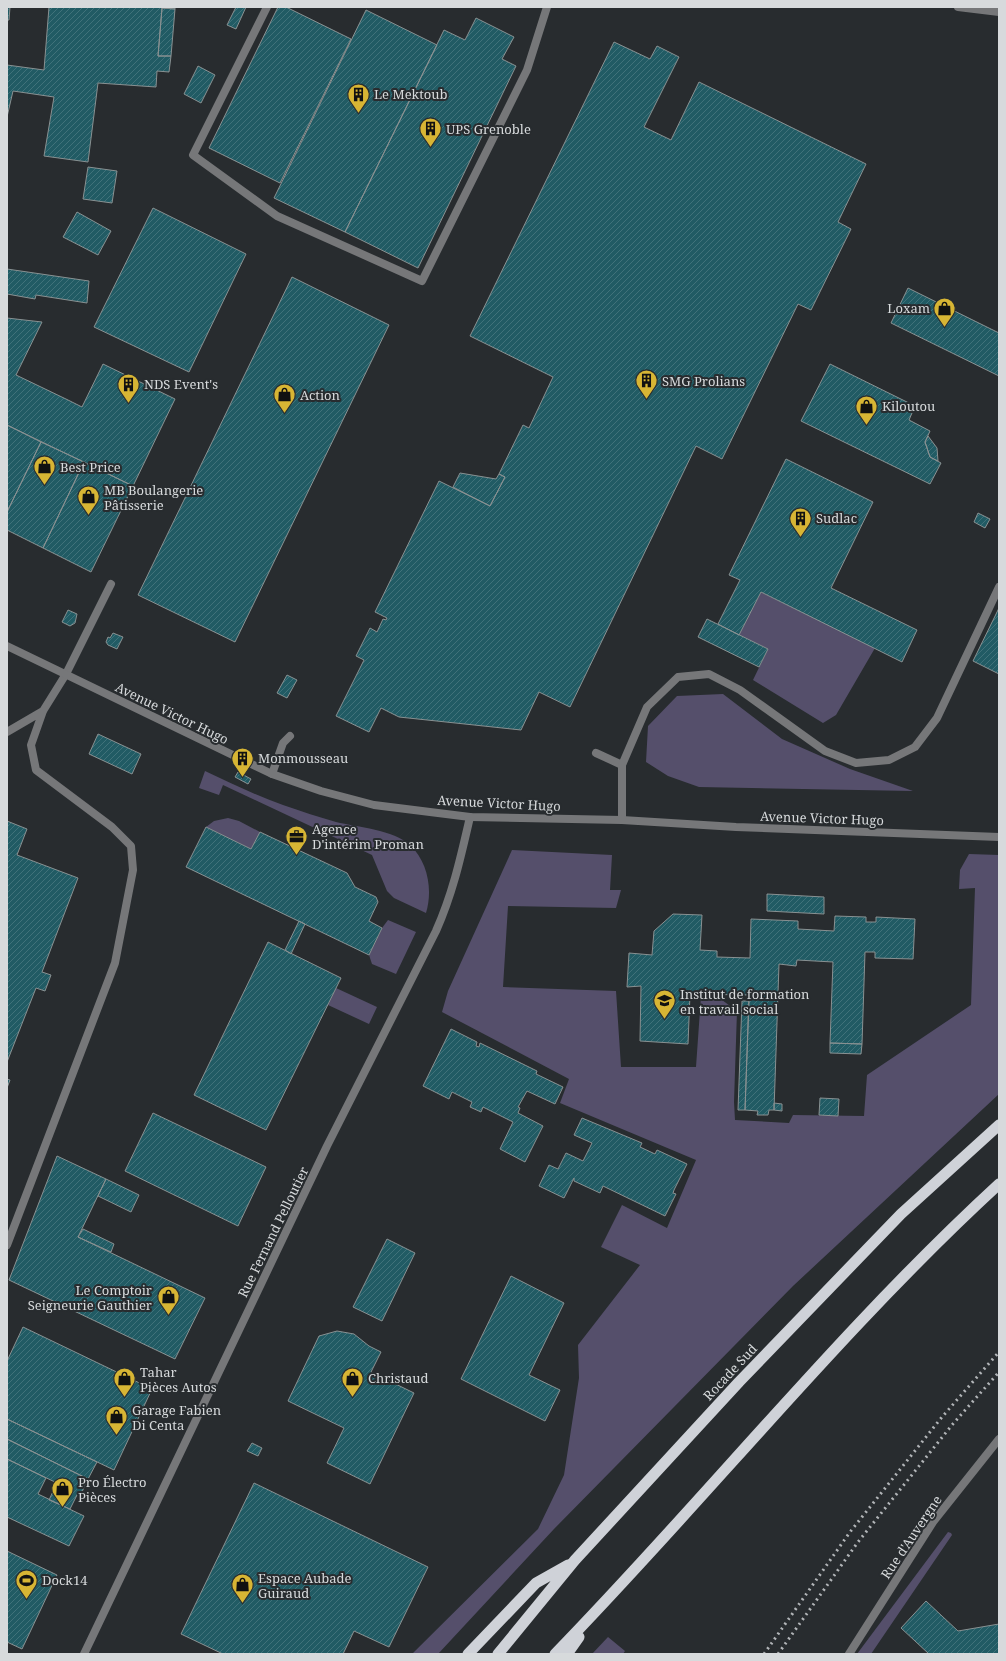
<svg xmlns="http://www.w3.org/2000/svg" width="1006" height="1661" font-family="'Noto Serif',serif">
<defs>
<pattern id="building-hatch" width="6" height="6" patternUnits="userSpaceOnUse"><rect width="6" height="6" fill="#215b64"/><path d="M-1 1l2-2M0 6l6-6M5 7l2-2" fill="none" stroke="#40727a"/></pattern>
</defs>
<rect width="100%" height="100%" fill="#282c2f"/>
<path fill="#554f6b" d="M 761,592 L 875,648 L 836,715 L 823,723 L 753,680 L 768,649 L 739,635 Z
M 723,694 L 782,739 L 850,769 L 913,791 L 699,787 L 668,776 L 646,762 L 648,726 L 677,696 Z
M 205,771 C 231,783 257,796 283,805 C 301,811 318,817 336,822 C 357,827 394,830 410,845 C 428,862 433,890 426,913 L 394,898 L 387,891 L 372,855 L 223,785 L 219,795 L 199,788 Z
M 228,818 L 239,821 L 260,832 L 251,849 L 206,827 L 214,821 Z
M 512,850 L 612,855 L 610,890 L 621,890 L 616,908 L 508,906 L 503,987 L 616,991 L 621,1067 L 696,1067 L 701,996 L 722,1000 L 737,1011 L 734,1102 L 735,1120 L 789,1123 L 793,1115 L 864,1116 L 867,1075 L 971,1005 L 975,888 L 959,889 L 960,870 L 969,854 L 999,855 L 999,1094 L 793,1286 L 554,1529 L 438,1654 L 412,1654 L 538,1529 L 564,1475 L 579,1378 L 578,1345 L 640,1265 L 601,1247 L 622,1205 L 667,1228 L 696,1160 L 560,1103 L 569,1079 L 442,1012 L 448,991 Z
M 388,920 L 416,932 L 396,974 L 372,964 L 369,955 L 382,928 Z
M 336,988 L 377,1007 L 369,1024 L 328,1005 Z
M 948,1532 L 951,1533 L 952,1535 L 871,1654 L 857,1654 Z
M 608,1637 L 625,1651 L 623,1654 L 592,1654 Z"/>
<path fill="url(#building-hatch)" stroke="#899192" d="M 7,7 L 10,7 L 9,20 L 7,20 Z
M 49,7 L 175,7 L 175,9 L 162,8 L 158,56 L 171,56 L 169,72 L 157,71 L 156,87 L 98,83 L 88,162 L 44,156 L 54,97 L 13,91 L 7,117 L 7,65 L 44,70 Z
M 236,7 L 246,7 L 236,29 L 227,25 Z
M 278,7 L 286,7 L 351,39 L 280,183 L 209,148 Z
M 162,8 L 175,9 L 171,56 L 158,56 Z
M 366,10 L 437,45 L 345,232 L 274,198 Z
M 476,18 L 514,37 L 502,59 L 516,66 L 418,268 L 345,232 L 444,30 L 465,40 Z
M 614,42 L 650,59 L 657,46 L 679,57 L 644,127 L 671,140 L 699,82 L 866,164 L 838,222 L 851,229 L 811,310 L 798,304 L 722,459 L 696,446 L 570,707 L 539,692 L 521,730 L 399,717 L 381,708 L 369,732 L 336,716 L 364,660 L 356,656 L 370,628 L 377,632 L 383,619 L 386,620 L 387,618 L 375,612 L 439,481 L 490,506 L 505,477 L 499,474 L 523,425 L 529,428 L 553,377 L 470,336 Z
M 198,66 L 215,75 L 201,103 L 184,94 Z
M 88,167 L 117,171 L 112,203 L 83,199 Z
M 153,208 L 246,254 L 189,372 L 94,327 Z
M 77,212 L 111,231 L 98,255 L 63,237 Z
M 7,269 L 89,281 L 87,303 L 36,295 L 35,299 L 7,294 Z
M 292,277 L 389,325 L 235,642 L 138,595 Z
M 908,288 L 999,333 L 999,376 L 891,323 Z
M 7,318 L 42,322 L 16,375 L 68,400 L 82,407 L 103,364 L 175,399 L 133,486 L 7,425 Z
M 830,364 L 915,406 L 909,420 L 930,431 L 925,442 L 930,457 L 941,463 L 930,484 L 801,421 Z
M 7,425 L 41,442 L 7,512 Z
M 928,436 L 937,448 L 938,461 L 930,457 L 925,442 Z
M 41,442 L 84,462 L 43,548 L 7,530 L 7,512 Z
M 786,459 L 873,502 L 831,588 L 917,630 L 902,662 L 761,592 L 739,635 L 718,624 L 740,580 L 729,575 Z
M 84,462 L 133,486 L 91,572 L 43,548 Z
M 460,473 L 496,479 L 499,474 L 505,477 L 490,506 L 453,487 Z
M 978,513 L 990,519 L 985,528 L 974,522 Z
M 999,608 L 999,674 L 973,661 Z
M 68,610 L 77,614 L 75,623 L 70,626 L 62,622 Z
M 707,619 L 768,649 L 759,667 L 698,637 Z
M 113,633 L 123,637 L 117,649 L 108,645 L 106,642 L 108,637 L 110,638 Z
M 287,675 L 297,680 L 287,698 L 277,693 Z
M 98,734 L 141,754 L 132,774 L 89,754 Z
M 238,772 L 251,779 L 248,784 L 235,777 Z
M 7,821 L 27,829 L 17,855 L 78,878 L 42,972 L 51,975 L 45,991 L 36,988 L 7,1062 Z
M 206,827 L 251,849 L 260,832 L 347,873 L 355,887 L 376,897 L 378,902 L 369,921 L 382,928 L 369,955 L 186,867 Z
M 767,894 L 824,897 L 824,914 L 767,911 Z
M 673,914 L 702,915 L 700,950 L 717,951 L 717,957 L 750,958 L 751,919 L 798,921 L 798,929 L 834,931 L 835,916 L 866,917 L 866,922 L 876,922 L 876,917 L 915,919 L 913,959 L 875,958 L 875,952 L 865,952 L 862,1044 L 830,1043 L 833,962 L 797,960 L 796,966 L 779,964 L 774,1110 L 769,1110 L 768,1115 L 757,1115 L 758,1111 L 745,1110 L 749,995 L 690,994 L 688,1044 L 640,1041 L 641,986 L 627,987 L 629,953 L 652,955 L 654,931 Z
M 299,921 L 305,924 L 291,954 L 285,950 Z
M 268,942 L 341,978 L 266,1130 L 194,1095 Z
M 742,1001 L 749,1001 L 745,1110 L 738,1110 Z
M 451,1029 L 477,1042 L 476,1046 L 479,1047 L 480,1043 L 537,1071 L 536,1074 L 563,1087 L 555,1104 L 527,1091 L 518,1107 L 520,1108 L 518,1113 L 543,1126 L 525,1162 L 500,1149 L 513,1122 L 483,1107 L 481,1112 L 470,1107 L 472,1102 L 452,1092 L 449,1099 L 423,1086 Z
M 830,1043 L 862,1044 L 861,1054 L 830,1053 Z
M 7,1079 L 10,1080 L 7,1088 Z
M 820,1098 L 839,1099 L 838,1116 L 819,1115 Z
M 774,1103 L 782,1104 L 782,1111 L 774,1110 Z
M 153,1113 L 266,1167 L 238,1226 L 125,1171 Z
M 582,1118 L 642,1143 L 640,1147 L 655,1154 L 657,1150 L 687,1164 L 674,1190 L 673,1193 L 676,1194 L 665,1216 L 603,1186 L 600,1193 L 574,1181 L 574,1178 L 564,1198 L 539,1186 L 549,1165 L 558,1169 L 566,1153 L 583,1161 L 592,1143 L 574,1135 Z
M 57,1156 L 106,1179 L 78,1237 L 205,1298 L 175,1359 L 9,1280 Z
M 106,1179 L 139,1195 L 131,1212 L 98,1196 Z
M 83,1229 L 114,1244 L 111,1252 L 78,1237 Z
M 387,1239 L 415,1253 L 382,1321 L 353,1307 Z
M 511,1276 L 564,1303 L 529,1375 L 560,1390 L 545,1421 L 461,1379 Z
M 23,1327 L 152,1389 L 114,1470 L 7,1419 L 7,1361 Z
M 337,1331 L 354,1334 L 369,1346 L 381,1352 L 371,1372 L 414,1393 L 370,1484 L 327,1463 L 344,1428 L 288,1401 L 319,1336 Z
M 7,1419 L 97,1462 L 88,1479 L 7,1439 Z
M 7,1439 L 88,1479 L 81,1494 L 78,1493 L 70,1509 L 49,1500 L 57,1483 L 7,1459 Z
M 252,1443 L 262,1448 L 258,1456 L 247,1451 Z
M 7,1459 L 46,1478 L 38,1494 L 84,1516 L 69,1546 L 7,1517 Z
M 254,1483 L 428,1567 L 389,1647 L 354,1631 L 343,1654 L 223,1654 L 181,1634 Z
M 7,1551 L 57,1575 L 22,1649 L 7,1642 Z
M 926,1601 L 958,1631 L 999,1624 L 999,1654 L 929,1654 L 901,1628 Z"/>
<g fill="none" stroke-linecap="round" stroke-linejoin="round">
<path stroke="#767779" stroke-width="8" d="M 267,7 L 193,155 L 277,216 L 422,281 L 527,70 L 547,7
M 7,732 L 43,711
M 596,753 L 622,765
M 272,774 L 283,743 L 290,736
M 7,1245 L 115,963 L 133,870 L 131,846 L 112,827 L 36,770 L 31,745 L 43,711 L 66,674 L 111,584"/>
<path stroke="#767779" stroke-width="8" d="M 958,7 L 999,12
M 622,820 L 622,765 L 647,707 L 678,677 L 709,674 L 740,690 L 825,751 L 856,763 L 889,760 L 915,747 L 937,718 L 999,587
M 84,1654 L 327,1146 L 436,931 C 453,893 461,856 470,817
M 849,1654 L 933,1522 L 999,1439"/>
<path stroke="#767779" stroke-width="8" d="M 7,646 L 272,774 L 321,791 L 374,805 L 470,817 L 622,820 L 736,827 L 999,837"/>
<path stroke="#cfd2d8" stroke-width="11" d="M 468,1654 L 536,1583 L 568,1565
M 498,1654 L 575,1560 L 739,1382 L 901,1214 L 999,1125
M 555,1654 C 705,1500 840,1330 999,1184
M 567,1654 L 579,1637"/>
<path stroke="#b2b5b8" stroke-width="3" stroke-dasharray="2 4" stroke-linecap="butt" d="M 764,1654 L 850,1532 L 942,1417 L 999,1352
M 778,1654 L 858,1542 L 952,1425 L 999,1372"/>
</g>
<defs>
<symbol id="building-pin" viewBox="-11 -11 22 30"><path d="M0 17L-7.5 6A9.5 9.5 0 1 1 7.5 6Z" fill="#d7b534" stroke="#282c2f"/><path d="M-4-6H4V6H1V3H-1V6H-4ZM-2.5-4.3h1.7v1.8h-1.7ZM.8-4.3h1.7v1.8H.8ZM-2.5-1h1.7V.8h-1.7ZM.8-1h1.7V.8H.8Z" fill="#111"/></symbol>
<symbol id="shop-pin" viewBox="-11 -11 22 30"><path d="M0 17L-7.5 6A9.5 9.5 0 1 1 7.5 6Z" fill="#d7b534" stroke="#282c2f"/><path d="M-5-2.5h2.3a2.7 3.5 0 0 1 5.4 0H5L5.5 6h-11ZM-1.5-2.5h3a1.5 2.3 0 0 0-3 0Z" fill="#111"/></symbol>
<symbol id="office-pin" viewBox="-11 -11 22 30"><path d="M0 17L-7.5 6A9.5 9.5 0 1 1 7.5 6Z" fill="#d7b534" stroke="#282c2f"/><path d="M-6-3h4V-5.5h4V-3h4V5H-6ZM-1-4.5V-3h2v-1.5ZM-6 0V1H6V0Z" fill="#111"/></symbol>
<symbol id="university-pin" viewBox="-11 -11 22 30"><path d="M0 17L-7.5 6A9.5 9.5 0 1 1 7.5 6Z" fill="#d7b534" stroke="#282c2f"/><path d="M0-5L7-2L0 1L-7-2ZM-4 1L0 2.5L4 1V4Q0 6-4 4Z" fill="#111"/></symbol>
<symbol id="stadium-pin" viewBox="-11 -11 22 30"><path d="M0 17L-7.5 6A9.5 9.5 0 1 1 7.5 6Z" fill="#d7b534" stroke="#282c2f"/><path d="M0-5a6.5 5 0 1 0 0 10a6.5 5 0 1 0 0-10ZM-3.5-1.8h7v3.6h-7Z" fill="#111"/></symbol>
</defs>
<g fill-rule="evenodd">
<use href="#building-pin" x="346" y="82" width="25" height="34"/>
<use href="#building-pin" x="418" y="116" width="25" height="34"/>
<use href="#shop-pin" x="932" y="296" width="25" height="34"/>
<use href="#building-pin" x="634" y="368" width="25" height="34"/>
<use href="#building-pin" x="116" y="372" width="25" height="34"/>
<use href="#shop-pin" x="272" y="382" width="25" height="34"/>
<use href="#shop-pin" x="854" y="394" width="25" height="34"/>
<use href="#shop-pin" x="32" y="454" width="25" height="34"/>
<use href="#shop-pin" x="76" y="484" width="25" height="34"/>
<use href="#building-pin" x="788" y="506" width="25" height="34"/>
<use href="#building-pin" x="230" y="746" width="25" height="34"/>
<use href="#office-pin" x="284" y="824" width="25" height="34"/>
<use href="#university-pin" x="652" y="988" width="25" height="34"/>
<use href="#shop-pin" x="156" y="1284" width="25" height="34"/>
<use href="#shop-pin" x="340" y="1366" width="25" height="34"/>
<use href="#shop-pin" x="112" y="1366" width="25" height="34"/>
<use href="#shop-pin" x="104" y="1404" width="25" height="34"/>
<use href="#shop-pin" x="50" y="1476" width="25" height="34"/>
<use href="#stadium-pin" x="14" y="1568" width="25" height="34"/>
<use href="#shop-pin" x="230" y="1572" width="25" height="34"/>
</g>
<g text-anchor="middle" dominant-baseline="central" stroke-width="4" stroke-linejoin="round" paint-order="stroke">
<g font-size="13" fill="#d7dadc" stroke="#282c2f" text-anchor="start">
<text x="374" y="94">Le Mektoub</text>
<text x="446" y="129">UPS Grenoble</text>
<text x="930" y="308" text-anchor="end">Loxam</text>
<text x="662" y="381">SMG Prolians</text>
<text x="144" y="384">NDS Event's</text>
<text x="300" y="395">Action</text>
<text x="882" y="406">Kiloutou</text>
<text x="60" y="467">Best Price</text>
<text x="104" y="490">MB Boulangerie<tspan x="104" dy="15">Pâtisserie</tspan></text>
<text x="816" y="518">Sudlac</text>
<text x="258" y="758">Monmousseau</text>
<text x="312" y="829">Agence<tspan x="312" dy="15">D'intérim Proman</tspan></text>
<text x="680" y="994">Institut de formation<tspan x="680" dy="15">en travail social</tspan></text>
<text x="152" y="1290" text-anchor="end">Le Comptoir<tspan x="152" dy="15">Seigneurie Gauthier</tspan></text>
<text x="140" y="1372">Tahar<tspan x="140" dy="15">Pièces Autos</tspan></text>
<text x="368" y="1378">Christaud</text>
<text x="132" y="1410">Garage Fabien<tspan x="132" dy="15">Di Centa</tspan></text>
<text x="78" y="1482">Pro Électro<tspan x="78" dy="15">Pièces</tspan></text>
<text x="258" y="1578">Espace Aubade<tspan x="258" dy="15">Guiraud</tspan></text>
<text x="42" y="1580">Dock14</text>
</g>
<g font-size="13" fill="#d7dadc" stroke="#282c2f">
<text transform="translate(172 713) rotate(26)">Avenue Victor Hugo</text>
<text transform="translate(499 803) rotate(3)">Avenue Victor Hugo</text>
<text transform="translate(822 818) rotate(2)">Avenue Victor Hugo</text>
<text transform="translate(273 1232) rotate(-64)">Rue Fernand Pelloutier</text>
<text transform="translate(730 1372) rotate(-47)">Rocade Sud</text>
<text transform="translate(911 1537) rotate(-56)">Rue d'Auvergne</text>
</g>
</g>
<rect width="1006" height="1661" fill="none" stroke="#d7dadc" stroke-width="16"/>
</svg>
